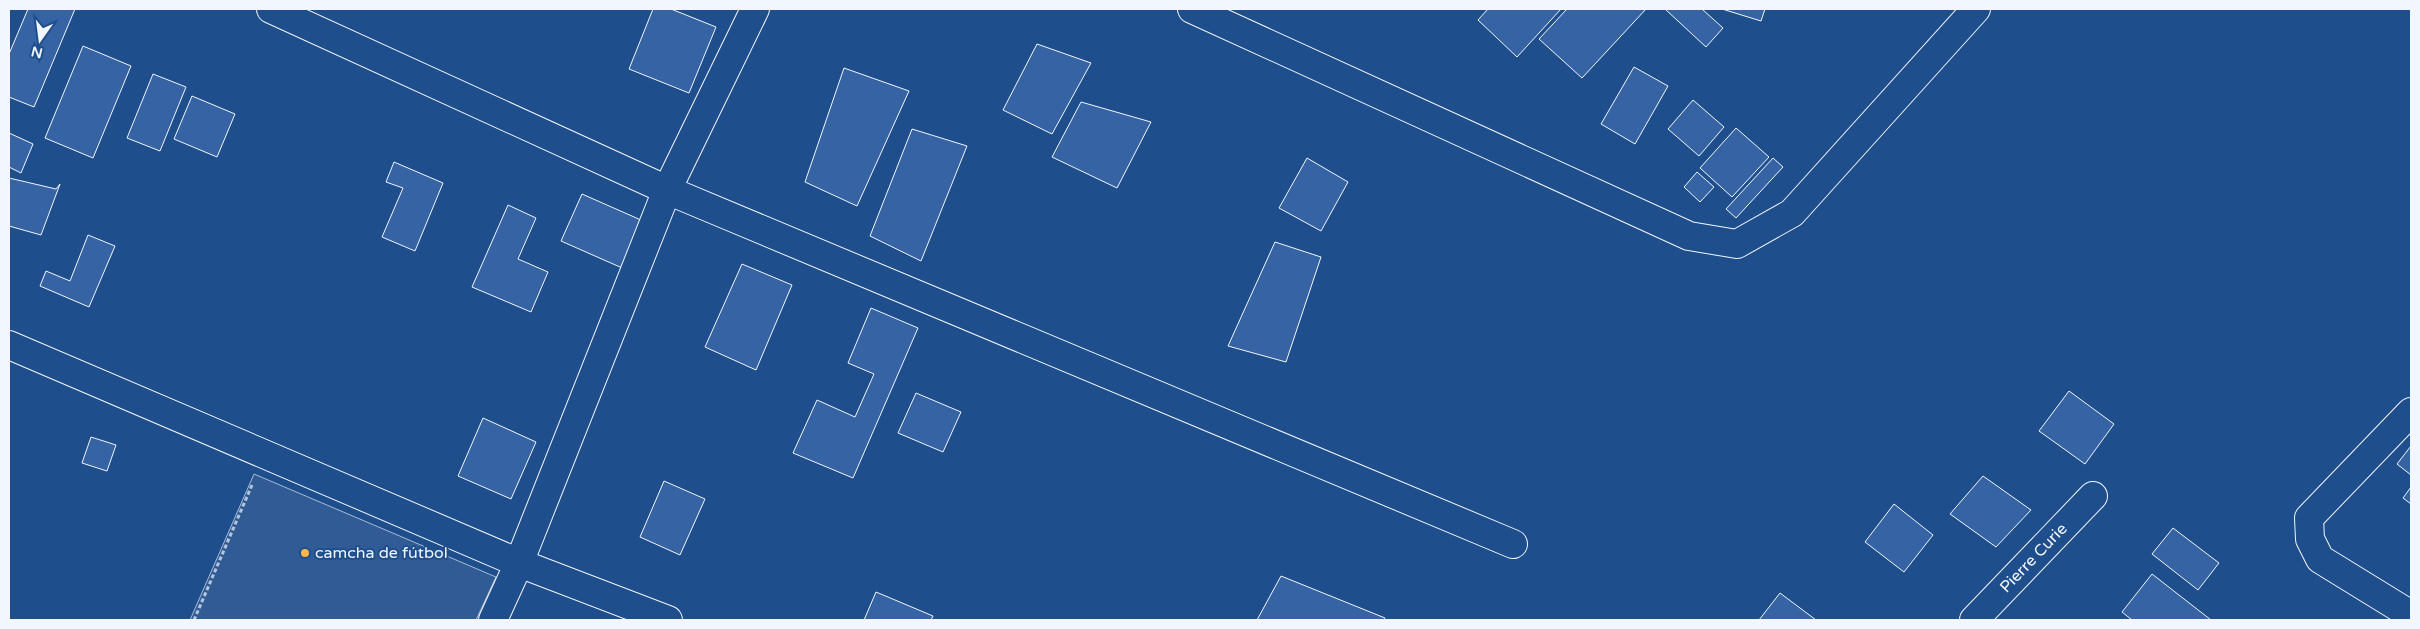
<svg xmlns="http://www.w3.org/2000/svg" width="2420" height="629" font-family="'Varela Round',sans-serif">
<rect width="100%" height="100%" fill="#1f4e8c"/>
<path fill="#305b95" stroke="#a8bbd7" d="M 254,474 L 496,577 L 476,620 L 190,620 Z"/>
<path fill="#3563a3" stroke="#f2f6ff" d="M 28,9 L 75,9 L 34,107 L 9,97 L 9,54 Z
M 653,9 L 671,9 L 716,27 L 689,93 L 629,69 Z
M 1488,9 L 1561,9 L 1517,57 L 1478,20 Z
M 1567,9 L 1646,9 L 1582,78 L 1539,39 Z
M 1665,9 L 1702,9 L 1723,28 L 1706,47 Z
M 1722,9 L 1765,9 L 1761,21 Z
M 1037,44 L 1091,63 L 1052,134 L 1003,110 Z
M 83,46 L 131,66 L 93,158 L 45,138 Z
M 1634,67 L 1668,86 L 1635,144 L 1601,124 Z
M 844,68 L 909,91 L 857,206 L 805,182 Z
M 153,74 L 186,87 L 160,151 L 127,138 Z
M 192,96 L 235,114 L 217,157 L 174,139 Z
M 1693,100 L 1724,127 L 1699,156 L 1668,129 Z
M 1081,102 L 1151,122 L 1117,188 L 1052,157 Z
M 1736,128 L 1769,157 L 1732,197 L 1700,168 Z
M 912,129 L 967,146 L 921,261 L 870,236 Z
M 9,133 L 33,144 L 21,173 L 9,167 Z
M 1307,158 L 1348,182 L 1321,231 L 1279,208 Z
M 1773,158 L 1783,167 L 1736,218 L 1726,209 Z
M 394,162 L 443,183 L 415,251 L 382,237 L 403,188 L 386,182 Z
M 1697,172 L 1714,187 L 1700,202 L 1684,187 Z
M 9,178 L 56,189 L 60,184 L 41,235 L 9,226 Z
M 582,194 L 650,224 L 629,271 L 561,241 Z
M 508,205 L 536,218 L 518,259 L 548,272 L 531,312 L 472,287 Z
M 88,235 L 115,246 L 89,307 L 40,286 L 46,271 L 70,281 Z
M 1275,242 L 1321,257 L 1286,362 L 1228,346 Z
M 742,264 L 792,285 L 756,370 L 705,347 Z
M 871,308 L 918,328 L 853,478 L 793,453 L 817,400 L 855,417 L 874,374 L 848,363 Z
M 2069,391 L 2114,424 L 2085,464 L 2039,431 Z
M 916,393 L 961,412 L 943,452 L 898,433 Z
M 483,418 L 536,442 L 511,499 L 458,476 Z
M 91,437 L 116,445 L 107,471 L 82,463 Z
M 2411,446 L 2411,475 L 2397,464 Z
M 1983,476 L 2031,510 L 1996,547 L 1950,514 Z
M 664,481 L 705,499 L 680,555 L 640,537 Z
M 2411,487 L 2411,504 L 2403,498 Z
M 1894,504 L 1933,535 L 1904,572 L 1865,542 Z
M 2173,528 L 2219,563 L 2198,590 L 2152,554 Z
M 2152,574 L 2211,620 L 2132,620 L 2122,612 Z
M 1281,576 L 1385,618 L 1384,620 L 1257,620 Z
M 876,592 L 933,616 L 931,620 L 864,620 Z
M 1780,593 L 1816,620 L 1759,620 Z"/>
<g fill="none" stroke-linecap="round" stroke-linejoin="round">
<defs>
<g id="minor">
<path d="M 271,9 L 667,190 L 1513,544"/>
<path d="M 1192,9 L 1689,236 L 1737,244 L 1792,213 L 1976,9"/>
<path d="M 9,345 L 519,563 L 668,620"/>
<path d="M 2411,412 L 2309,518 L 2310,539 L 2320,559 L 2411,615"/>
<path d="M 493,620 L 519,563 L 667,190 L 755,9"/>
<path id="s1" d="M 1974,620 L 2093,496"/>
</g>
</defs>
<use href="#minor" stroke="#f2f6ff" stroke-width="30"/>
<path stroke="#b3c4dc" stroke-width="3" stroke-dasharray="4 2.5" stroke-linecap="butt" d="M 194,620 L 252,485"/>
<use href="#minor" stroke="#1f4e8c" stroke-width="28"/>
</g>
<circle fill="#ffb74d" stroke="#1f4e8c" stroke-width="2" cx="305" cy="553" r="5"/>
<g text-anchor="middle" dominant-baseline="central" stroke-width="4" stroke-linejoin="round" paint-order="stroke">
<g font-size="16" fill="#f2f6ff" stroke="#1f4e8c" text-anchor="start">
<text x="315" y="553">camcha de fútbol</text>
</g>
<g font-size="16" fill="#f2f6ff" stroke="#1f4e8c">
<text stroke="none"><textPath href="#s1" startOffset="86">Pierre Curie</textPath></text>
</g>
</g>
<rect width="2420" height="629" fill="none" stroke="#f2f6ff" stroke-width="20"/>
<g transform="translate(40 40) rotate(194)" stroke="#1f4e8c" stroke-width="4" paint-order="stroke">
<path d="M0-4L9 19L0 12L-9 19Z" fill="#f2f6ff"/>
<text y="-8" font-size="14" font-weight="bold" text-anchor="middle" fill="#f2f6ff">N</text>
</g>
</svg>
